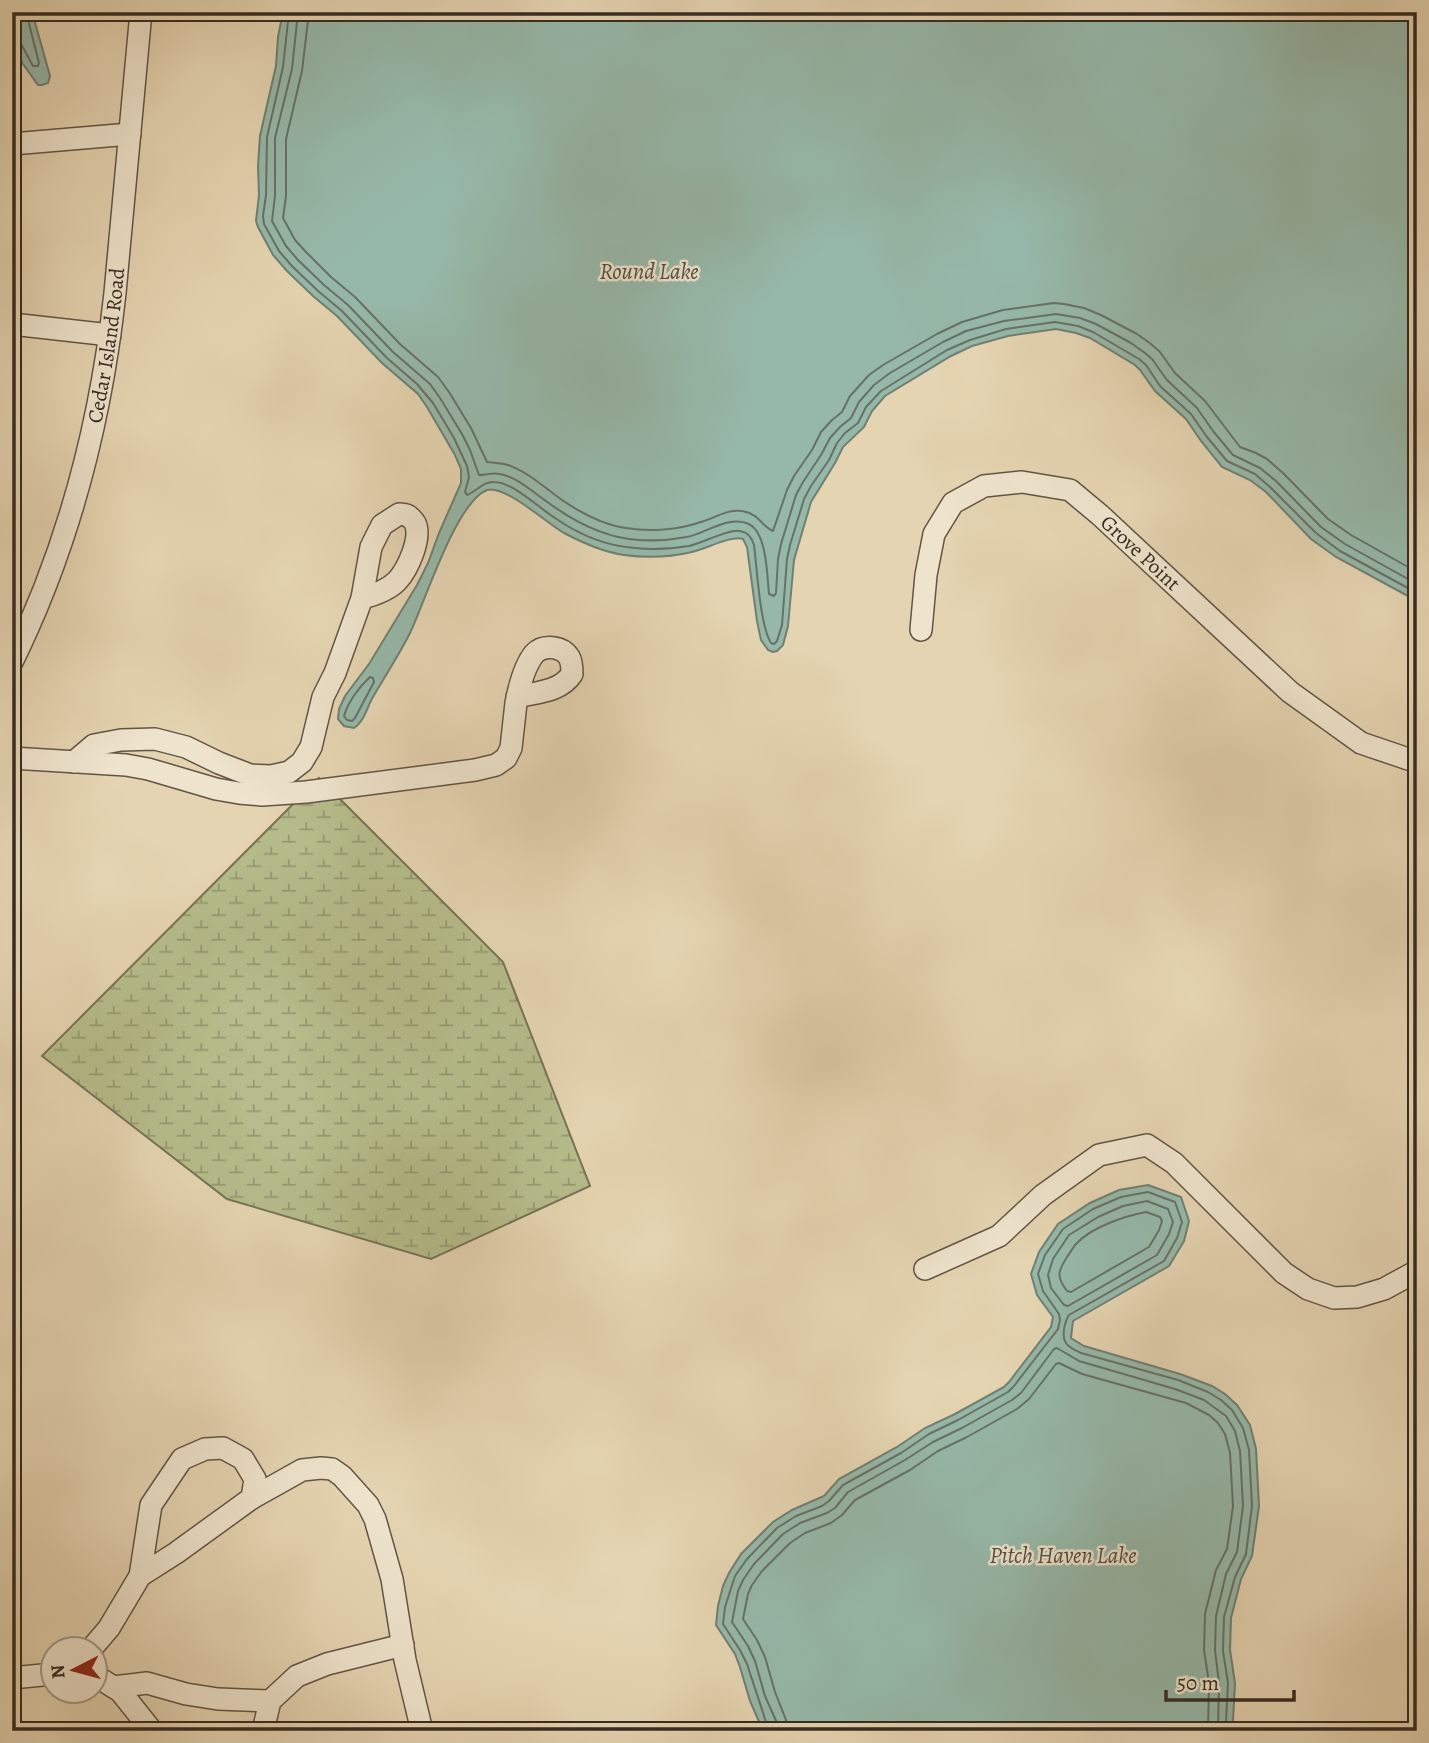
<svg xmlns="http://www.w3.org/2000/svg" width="1429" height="1743" font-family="Alegreya,serif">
<defs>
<pattern id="wetland-marsh" width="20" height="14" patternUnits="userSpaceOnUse" patternTransform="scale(1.75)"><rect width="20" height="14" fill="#b6bc8b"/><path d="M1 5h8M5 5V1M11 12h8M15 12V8" fill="none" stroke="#959971"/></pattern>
</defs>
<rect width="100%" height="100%" fill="#e5d4b1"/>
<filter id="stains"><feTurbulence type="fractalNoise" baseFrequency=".00286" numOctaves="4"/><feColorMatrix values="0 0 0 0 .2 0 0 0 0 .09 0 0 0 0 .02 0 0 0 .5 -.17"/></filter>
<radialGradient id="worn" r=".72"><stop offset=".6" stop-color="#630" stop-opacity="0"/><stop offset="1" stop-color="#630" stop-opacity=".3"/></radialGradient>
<path fill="url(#wetland-marsh)" stroke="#767456" stroke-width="2" d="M 319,778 L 503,962 L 590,1186 L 431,1259 L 227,1199 L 42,1056 Z"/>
<path fill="#96b8a9" stroke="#708073" stroke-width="2" d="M 12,12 L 32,12 L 50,76 L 48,83 L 42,85 L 38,85 L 23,64 L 14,45 L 12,39 Z
M 283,12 L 1417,12 L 1417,601 L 1336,557 L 1311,539 L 1266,492 L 1250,480 L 1222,467 L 1201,441 L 1186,419 L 1155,391 L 1140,370 L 1135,365 L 1090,338 L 1076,333 L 1056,329 L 1008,336 L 972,346 L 951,356 L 885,396 L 872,411 L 864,427 L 843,447 L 835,463 L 811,502 L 794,560 L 788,626 L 783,645 L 777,651 L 773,652 L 768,650 L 761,640 L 757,621 L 747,547 L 743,539 C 731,535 706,549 692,552 C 671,557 646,558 624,555 C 603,552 583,543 564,533 C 548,524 504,484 487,490 C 456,502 425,602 410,633 C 399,655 385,676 373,697 C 367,707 364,722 354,728 L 344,726 L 338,719 L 339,709 L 345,696 L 369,664 L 417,585 L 428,563 L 439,533 L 461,483 L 461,469 L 455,455 L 427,407 L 418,394 L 382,363 L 337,316 L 313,296 L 287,271 L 273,255 L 258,227 L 256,221 L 259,195 L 258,166 L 260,136 L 276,66 L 278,37 Z
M 1148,1185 L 1181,1197 L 1189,1221 L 1184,1241 L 1169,1266 L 1073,1321 L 1071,1338 L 1084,1346 L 1180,1374 L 1212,1386 L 1225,1394 L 1237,1405 L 1250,1425 L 1256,1449 L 1259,1506 L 1252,1556 L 1241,1579 L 1231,1618 L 1230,1650 L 1235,1683 L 1233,1721 L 1235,1731 L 763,1731 L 750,1701 L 740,1667 L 735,1654 L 716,1625 L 718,1606 L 723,1586 L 729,1573 L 741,1554 L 773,1522 L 792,1510 L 824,1496 L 839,1479 L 897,1447 L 925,1428 L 955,1414 L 1004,1387 L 1009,1382 L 1051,1327 L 1053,1317 L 1037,1295 L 1031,1274 L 1039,1252 L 1058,1224 L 1090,1203 L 1119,1190 Z"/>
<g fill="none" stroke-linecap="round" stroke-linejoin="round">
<path stroke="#667266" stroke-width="2" d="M 289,12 L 283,67 L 267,137 L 266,195 L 263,216 L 264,224 L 279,251 L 292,266 L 318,291 L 342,311 L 387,358 L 417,384 L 433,403 L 454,438 L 467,466 L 469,477 L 465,492 L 467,495 C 476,492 483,481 495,482 C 514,483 539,508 555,518 C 578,534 606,546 635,548 C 653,550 671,549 689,546 C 703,543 728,529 740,531 C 748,532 752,538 754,545 C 757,568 760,626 771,643 L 774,644 L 777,641 L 782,625 L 787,559 L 790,545 L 804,499 L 811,486 L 829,460 L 837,443 L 845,433 L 858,423 L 866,407 L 881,391 L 947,350 L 970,340 L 1006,329 L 1055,322 L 1078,326 L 1093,332 L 1139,359 L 1146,365 L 1160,386 L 1191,414 L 1207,437 L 1227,461 L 1255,474 L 1270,487 L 1316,533 L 1340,551 L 1417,593
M 298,12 L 292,69 L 275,138 L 275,196 L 272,221 L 286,246 L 298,260 L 324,285 L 348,305 L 393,352 L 430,384 L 440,398 L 462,434 L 470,450 L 479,475 C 486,475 493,472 500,474 C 517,477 533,492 546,501 C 574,522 604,538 639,540 C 655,541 671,540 687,537 C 706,533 729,515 749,524 C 767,533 767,575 769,594 L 774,596 L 776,593 L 778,559 L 781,544 L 796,495 L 803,482 L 821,455 L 830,438 L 840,427 L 851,418 L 859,402 L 874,385 L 890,373 L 943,342 L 966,331 L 1004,321 L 1056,314 L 1080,318 L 1096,324 L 1131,343 L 1145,353 L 1152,359 L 1167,380 L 1197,408 L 1213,431 L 1233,455 L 1260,468 L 1276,481 L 1321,527 L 1345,544 L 1417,584
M 309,12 L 302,71 L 286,139 L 286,196 L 283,218 L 295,240 L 306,252 L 331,277 L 355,297 L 400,344 L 438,377 L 449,392 L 471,428 L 487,462 C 494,463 501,463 508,465 C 528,472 545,488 562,500 C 581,513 603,525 626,528 C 650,532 678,530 701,522 C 715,518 727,509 742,511 C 760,514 761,526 773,531 L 787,490 L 794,476 L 812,450 L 821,432 L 832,420 L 842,412 L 850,396 L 869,375 L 883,365 L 937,334 L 962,322 L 1003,310 L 1054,303 L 1064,304 L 1084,308 L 1101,315 L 1137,334 L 1151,344 L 1160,352 L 1175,373 L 1205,401 L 1240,447 L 1256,453 L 1267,459 L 1283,473 L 1328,519 L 1351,535 L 1417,572
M 12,40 L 20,42 L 33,66 L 38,66 L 39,63 L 26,12
M 370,677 L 373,678 L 374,682 L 355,718 L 352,721 L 347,720 L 344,716 C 348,702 359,687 370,677 Z
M 1147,1201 L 1168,1209 L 1173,1222 L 1169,1234 L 1157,1255 L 1068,1306 L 1064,1305 L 1051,1288 L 1048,1275 L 1053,1259 L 1069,1235 L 1098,1217 L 1123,1206 Z
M 1146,1212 L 1160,1217 L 1162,1221 L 1159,1230 L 1149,1247 L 1071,1292 L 1067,1291 C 1056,1277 1058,1271 1067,1257 C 1070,1253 1073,1247 1077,1243 C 1092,1227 1125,1216 1146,1212 Z
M 769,1731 L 747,1664 L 740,1650 L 723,1624 L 725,1607 L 735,1576 L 747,1559 L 777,1528 L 796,1516 L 822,1506 L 829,1501 L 843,1485 L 901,1453 L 929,1434 L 958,1420 L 1008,1392 L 1014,1386 L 1058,1329 L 1060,1320 L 1059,1314 L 1043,1291 L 1038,1274 L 1045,1255 L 1063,1229 L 1093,1209 L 1121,1197 L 1148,1192 L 1175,1202 L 1182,1222 L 1177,1238 L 1164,1261 L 1069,1315 C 1065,1321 1061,1336 1066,1343 C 1069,1348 1077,1351 1081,1353 L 1178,1380 L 1208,1392 L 1221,1400 L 1232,1410 L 1243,1428 L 1249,1450 L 1252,1506 L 1246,1554 L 1235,1577 L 1224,1617 L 1223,1651 L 1228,1683 L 1226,1721 L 1228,1731
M 777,1731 L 777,1723 L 765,1696 L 755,1661 L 748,1646 L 732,1622 L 738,1591 L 743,1580 L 754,1564 L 783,1534 L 800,1523 L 827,1513 L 835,1508 L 848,1492 L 905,1460 L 933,1442 L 962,1428 L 1012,1400 L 1021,1393 L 1054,1349 L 1057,1348 L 1079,1361 L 1175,1389 L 1204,1400 L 1226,1416 L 1235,1431 L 1240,1451 L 1243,1506 L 1237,1552 L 1226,1574 L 1216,1616 L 1215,1650 L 1219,1683 L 1218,1731
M 788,1731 L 786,1720 L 775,1692 L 765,1657 L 757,1640 L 743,1619 L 748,1594 L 752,1585 L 762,1571 L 790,1543 L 805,1533 L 831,1523 L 842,1515 L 855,1500 L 910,1470 L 938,1451 L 967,1437 L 1017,1409 L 1029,1399 L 1056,1364 L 1059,1363 L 1082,1374 L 1186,1403 L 1209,1415 L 1218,1423 L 1225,1434 L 1230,1453 L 1233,1506 L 1227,1549 L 1216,1570 L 1205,1614 L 1204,1650 L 1209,1683 L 1208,1731"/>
<defs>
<g id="minor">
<path d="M 12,144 L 130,134"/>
<path d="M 12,324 L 110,335"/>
<path id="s1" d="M 921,630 L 926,575 L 934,534 L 953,503 L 984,486 L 1022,482 L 1070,490 L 1100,515 L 1290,692 L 1361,743 L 1417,762"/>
<path id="s2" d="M 12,662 C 69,546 101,421 115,293 L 141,12"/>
<path d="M 12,758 L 126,765 L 148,769 L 216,789 L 239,793 L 262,795 L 306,792 L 475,770 L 496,765 L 506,758 L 511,748 L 516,703 C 519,687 524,667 534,654 C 543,644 562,646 569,657 C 572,662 572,668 572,674 C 560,692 537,692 517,697"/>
<path d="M 74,762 L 94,745 L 121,740 L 155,739 L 186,747 L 219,763 L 250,775 L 271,776 L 289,772 L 302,762 L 311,747 L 323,697 L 335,673 L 362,598 L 371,547 L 382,525 L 399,514 L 407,515 C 408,515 415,522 415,523 C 422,538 408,569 397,581 C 388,590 374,595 362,598"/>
<path d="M 925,1269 L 999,1236 L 1043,1195 L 1099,1155 L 1147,1145 L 1174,1163 L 1284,1273 L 1308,1289 L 1334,1298 L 1357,1297 L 1384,1289 L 1417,1271"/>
<path d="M 252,1498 L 302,1470 L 321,1468 L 332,1469 L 342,1476 L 368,1505 L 375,1519 L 392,1579 L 405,1660 L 422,1731"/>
<path d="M 92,1648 L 109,1628 L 140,1576 L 151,1505 L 182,1459 L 205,1449 L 223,1448 L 243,1459 L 255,1479 L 252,1498 L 176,1553 L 140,1576"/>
<path d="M 94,1675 L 120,1691 L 152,1731"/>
<path d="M 12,1678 L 52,1674"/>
<path d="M 114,1687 L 147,1683 L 186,1694 L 218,1699 L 270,1701"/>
<path d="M 263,1731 L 270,1701 L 297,1676 L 327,1664 L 403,1645"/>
</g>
</defs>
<use href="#minor" stroke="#625546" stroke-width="24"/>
<use href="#minor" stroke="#eee3cc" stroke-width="21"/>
</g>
<g text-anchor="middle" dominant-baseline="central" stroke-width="5" stroke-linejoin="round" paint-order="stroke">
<g font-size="21" fill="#362b22" stroke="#eee3cc">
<text stroke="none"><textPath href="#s2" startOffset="332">Cedar Island Road</textPath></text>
<text stroke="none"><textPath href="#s1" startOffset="350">Grove Point</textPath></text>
</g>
<g font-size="23" font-style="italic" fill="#4e4e44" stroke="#eee3cc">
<text x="649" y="271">Round Lake</text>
<text x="1063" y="1555">Pitch Haven Lake</text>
</g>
</g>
<rect width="1429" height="1743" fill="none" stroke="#e5d4b1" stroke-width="42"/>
<rect x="14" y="14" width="1401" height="1715" fill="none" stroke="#362b22" stroke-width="3.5"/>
<rect x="21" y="21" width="1387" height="1701" fill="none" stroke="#362b22" stroke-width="2"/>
<g transform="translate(74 1670) rotate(264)"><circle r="33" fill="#eee3cc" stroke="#a49988" stroke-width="2"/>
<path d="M0-5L12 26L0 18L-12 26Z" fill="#8f2418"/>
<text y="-10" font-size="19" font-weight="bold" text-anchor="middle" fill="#362b22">N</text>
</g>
<path d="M1166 1690v10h128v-10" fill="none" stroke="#362b22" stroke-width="3.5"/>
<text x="1177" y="1690" font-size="21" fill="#362b22" stroke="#eee3cc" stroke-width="5" paint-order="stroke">50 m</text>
<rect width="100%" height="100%" filter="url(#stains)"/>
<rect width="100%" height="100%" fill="url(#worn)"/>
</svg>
